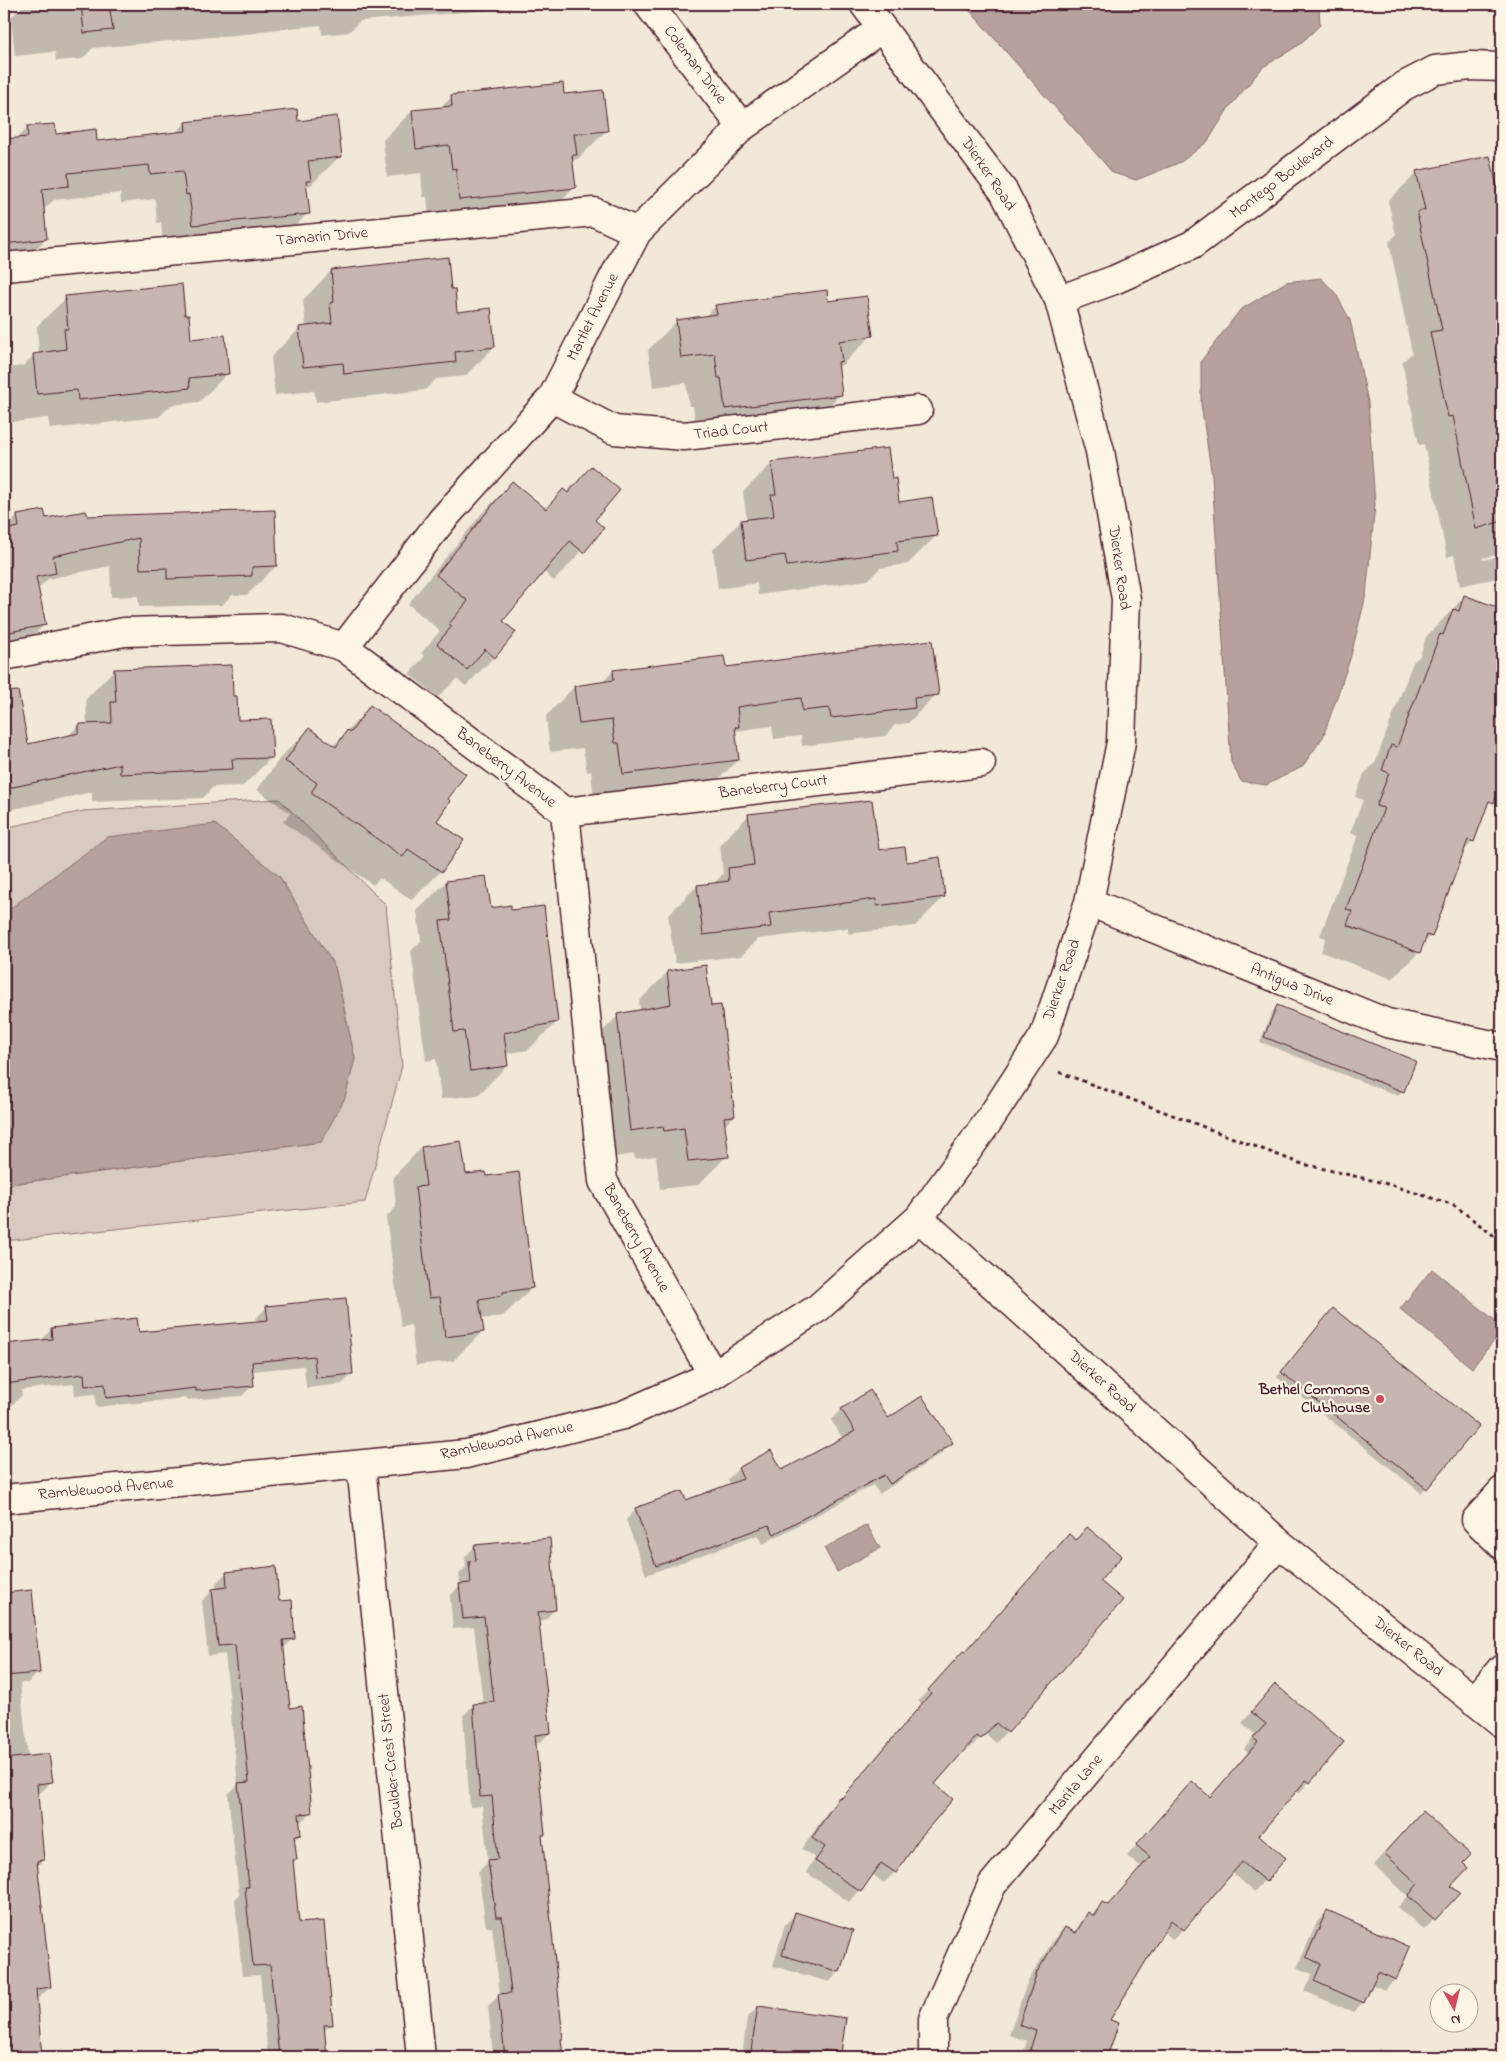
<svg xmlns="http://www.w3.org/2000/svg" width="1506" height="2061" font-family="'Indie Flower',sans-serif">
<rect width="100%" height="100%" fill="#f1e8da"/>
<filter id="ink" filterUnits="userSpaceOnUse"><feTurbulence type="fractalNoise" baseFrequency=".02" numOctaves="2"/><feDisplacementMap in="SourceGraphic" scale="10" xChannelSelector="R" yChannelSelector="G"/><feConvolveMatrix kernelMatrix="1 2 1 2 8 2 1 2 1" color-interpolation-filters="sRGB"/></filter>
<g filter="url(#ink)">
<path fill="#d8cac0" stroke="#917476" d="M 279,799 L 386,905 L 402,1066 L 365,1202 L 4,1241 L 4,1185 L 321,1142 L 355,1059 L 335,967 L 279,876 L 15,906 L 4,913 L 4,828 L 83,811 Z"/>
<path fill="#b6a19c" stroke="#8b6d6f" d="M 966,4 L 1309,4 L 1319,7 L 1320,25 L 1299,45 L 1263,67 L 1228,109 L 1208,141 L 1181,162 L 1136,180 L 1113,173 L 970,11 Z
M 1321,278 L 1336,294 L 1350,320 L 1368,402 L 1375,505 L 1366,595 L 1350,659 L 1323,737 L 1302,767 L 1266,785 L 1241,781 L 1231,762 L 1212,476 L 1201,404 L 1201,361 L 1240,310 L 1286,282 Z
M 215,824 L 279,876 L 335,967 L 355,1059 L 345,1098 L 321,1142 L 4,1185 L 4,913 L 107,837 Z
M 1432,1269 L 1502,1326 L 1502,1331 L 1472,1368 L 1400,1309 Z
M 867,1525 L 880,1548 L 837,1572 L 824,1548 Z"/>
<path fill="#0003" d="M 25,4 L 528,4 L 524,7 L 360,21 L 349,32 L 322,35 L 321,25 L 260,31 L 257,33 L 93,48 L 82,59 L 56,61 L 55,52 L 15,56 L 11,17 Z
M 563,96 L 606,131 L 578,159 L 571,160 L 574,188 L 546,216 L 430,228 L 427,197 L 423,197 L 421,173 L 387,177 L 383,140 L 412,111 L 440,108 L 452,97 Z
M 297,122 L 340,156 L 311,185 L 305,186 L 308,213 L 280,242 L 164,253 L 161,222 L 157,223 L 155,199 L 121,203 L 120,193 L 54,200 L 43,210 L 46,239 L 17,268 L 4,269 L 4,140 L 16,139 L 28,128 L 96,143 L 174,134 L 186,123 Z
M 1417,173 L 1498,196 L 1502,195 L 1502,554 L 1482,558 L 1483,560 L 1502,556 L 1502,577 L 1460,586 L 1454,555 L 1447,557 L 1424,444 L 1419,445 L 1402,362 L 1412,353 L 1389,242 L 1396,235 L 1388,201 Z
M 331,271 L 450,291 L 456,313 L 494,347 L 465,376 L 436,379 L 425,390 L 316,402 L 314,391 L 275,395 L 271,357 L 300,328 L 306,327 L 303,300 Z
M 66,298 L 184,317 L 190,340 L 228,373 L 199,402 L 171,405 L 159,417 L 50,429 L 48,418 L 4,423 L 4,368 L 23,366 L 34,355 L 39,354 L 37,326 Z
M 827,303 L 871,336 L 842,365 L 837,366 L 841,394 L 812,423 L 697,437 L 693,406 L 689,406 L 686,383 L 653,387 L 648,350 L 677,321 L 704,317 L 716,306 Z
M 772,463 L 891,480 L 898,503 L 936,536 L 908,564 L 880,568 L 868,580 L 758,595 L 757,583 L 718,589 L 713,550 L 741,521 L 747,520 L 743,492 Z
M 591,468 L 593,520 L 603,528 L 554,581 L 543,571 L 501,621 L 494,657 L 466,686 L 457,679 L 438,697 L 409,674 L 425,656 L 421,653 L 440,631 L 408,604 L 483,512 L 512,483 L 544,509 L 563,491 L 565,493 Z
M 17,516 L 45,520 L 87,518 L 276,566 L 247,595 L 232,595 L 222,605 L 139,607 L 138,596 L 111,597 L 110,566 L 48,579 L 38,589 L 45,624 L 16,653 L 4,656 L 4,530 Z
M 1465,596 L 1502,610 L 1502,762 L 1473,841 L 1462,853 L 1431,936 L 1421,946 L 1419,952 L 1392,979 L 1321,952 L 1326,938 L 1320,936 L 1358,835 L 1350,833 L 1363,800 L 1355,797 L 1364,774 L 1375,763 L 1413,662 L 1420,656 L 1426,637 Z
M 725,668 L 937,694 L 908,723 L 895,725 L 885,736 L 802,746 L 801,736 L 774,739 L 772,726 L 735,731 L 738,760 L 709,788 L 594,802 L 591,771 L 587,772 L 583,748 L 550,752 L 546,716 L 574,687 L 602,683 L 613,671 Z
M 114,670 L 232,698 L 236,721 L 272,757 L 243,786 L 213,787 L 203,798 L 92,802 L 92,792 L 14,809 L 4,819 L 4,694 L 13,692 L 27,746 L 67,737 L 79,725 L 87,725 L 86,699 Z
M 370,707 L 446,799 L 435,822 L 441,871 L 412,900 L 380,878 L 373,885 L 283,822 L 290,813 L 257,790 L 280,758 L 309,729 L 333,746 Z
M 749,815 L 878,852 L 906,863 L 944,897 L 915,926 L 848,934 L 848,928 L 758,939 L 741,956 L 675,963 L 668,915 L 697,886 L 713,884 L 723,874 L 720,844 Z
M 446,882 L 489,910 L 510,911 L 557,1022 L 528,1050 L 505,1054 L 507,1066 L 478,1095 L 441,1099 L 436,1059 L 426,1061 L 411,951 L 421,941 L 417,911 Z
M 668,972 L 710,1008 L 734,1116 L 724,1126 L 727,1156 L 698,1185 L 660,1189 L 656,1156 L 635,1159 L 634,1154 L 602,1159 L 589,1044 L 618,1016 L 640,1011 L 639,1001 Z
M 1277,1007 L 1415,1061 L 1402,1091 L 1398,1096 L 1260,1042 L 1272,1012 Z
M 421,1148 L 465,1176 L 532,1288 L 503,1316 L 481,1319 L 482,1332 L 453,1361 L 416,1365 L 411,1325 L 401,1327 L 386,1217 L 396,1207 L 393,1177 Z
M 267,1307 L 352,1374 L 342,1384 L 306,1388 L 304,1366 L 252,1371 L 253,1385 L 242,1396 L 186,1400 L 186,1398 L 96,1407 L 95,1394 L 75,1396 L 74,1384 L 21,1390 L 22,1395 L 12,1405 L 4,1406 L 4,1345 L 41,1341 L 51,1329 L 138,1333 L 257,1322 L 256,1318 Z
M 1328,1315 L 1477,1427 L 1421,1493 L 1277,1377 Z
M 869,1392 L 888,1420 L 952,1443 L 941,1454 L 879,1494 L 873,1485 L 763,1544 L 758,1535 L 646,1575 L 626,1520 L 636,1509 L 685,1502 L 731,1485 L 728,1479 L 738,1469 L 770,1452 L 781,1472 L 843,1439 L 831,1420 L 841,1410 Z
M 475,1546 L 555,1609 L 545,1620 L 538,1621 L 550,1733 L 539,1743 L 534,1744 L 543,1835 L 541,1837 L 562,2057 L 498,2057 L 498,2055 L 493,2055 L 488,2006 L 500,1995 L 492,1927 L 486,1927 L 478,1872 L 488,1862 L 482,1806 L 470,1807 L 463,1716 L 473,1705 L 483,1704 L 474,1627 L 453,1629 L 450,1596 L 460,1585 L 459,1574 L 466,1567 L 465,1557 Z
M 226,1573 L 278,1603 L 294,1638 L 283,1649 L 289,1709 L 311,1813 L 299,1823 L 300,1835 L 293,1841 L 295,1860 L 292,1863 L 298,1925 L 331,2024 L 323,2032 L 326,2057 L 268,2057 L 260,1975 L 242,1976 L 235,1899 L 239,1895 L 228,1794 L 238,1785 L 225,1654 L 208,1656 L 202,1601 L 213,1590 L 216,1590 L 216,1583 Z
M 1098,1581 L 1122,1600 L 996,1743 L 985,1733 L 969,1749 L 966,1746 L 933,1784 L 917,1839 L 895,1872 L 884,1883 L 872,1874 L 849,1902 L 806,1872 L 815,1858 L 802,1849 L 829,1809 L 841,1799 L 922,1704 L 918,1701 L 953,1663 L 964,1653 Z
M 31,1592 L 39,1672 L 28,1683 L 20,1683 L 28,1757 L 51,1782 L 41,1792 L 37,1793 L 43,1860 L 37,1866 L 50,1987 L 40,1997 L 36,1998 L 41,2057 L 4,2057 L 4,1594 Z
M 1265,1696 L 1342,1743 L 1309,1782 L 1299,1793 L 1295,1790 L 1257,1835 L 1284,1858 L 1254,1892 L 1232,1872 L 1173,1940 L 1163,1931 L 1108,2021 L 1117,2024 L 1106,2057 L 1022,2057 L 1027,2041 L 1009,2035 L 1027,1983 L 1054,1939 L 1065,1928 L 1073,1933 L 1088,1914 L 1091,1915 L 1103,1903 L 1108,1906 L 1141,1868 L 1127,1856 L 1182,1793 L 1209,1798 L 1248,1753 L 1244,1749 L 1256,1735 L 1242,1723 Z
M 1412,1823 L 1462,1863 L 1450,1886 L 1458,1894 L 1424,1930 L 1398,1907 L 1408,1896 L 1374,1865 Z
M 1327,1912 L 1409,1947 L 1395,1980 L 1384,1990 L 1371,1984 L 1363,2002 L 1353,2012 L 1304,1991 L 1312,1974 L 1297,1968 L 1317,1922 Z
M 796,1914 L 839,1972 L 829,1982 L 773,1966 L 785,1924 Z
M 758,2007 L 840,2052 L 835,2057 L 742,2057 L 747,2018 Z
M 1380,2049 L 1385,2057 L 1363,2057 Z"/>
<path fill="#c7b6af" stroke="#4a1f2b" d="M 81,4 L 109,4 L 113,30 L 84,33 Z
M 563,83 L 564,94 L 603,90 L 608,131 L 574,134 L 577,155 L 572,155 L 576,188 L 459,200 L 456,168 L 452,169 L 449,145 L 416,149 L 412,110 L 452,106 L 451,95 Z
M 297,109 L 298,121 L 337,116 L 342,157 L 308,161 L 311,181 L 306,181 L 310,214 L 193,225 L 189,194 L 186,195 L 183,171 L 150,174 L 149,165 L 68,173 L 69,186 L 42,189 L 47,239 L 4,244 L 4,139 L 28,137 L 27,126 L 55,124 L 56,134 L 96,129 L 97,141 L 186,131 L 185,122 Z
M 1490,156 L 1499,195 L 1502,194 L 1502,521 L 1476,529 L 1453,416 L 1448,417 L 1430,332 L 1442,330 L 1417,212 L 1425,210 L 1416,171 Z
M 448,257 L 451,289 L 455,289 L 457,312 L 491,308 L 495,347 L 455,352 L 456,362 L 344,374 L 343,363 L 303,367 L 299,327 L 332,323 L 330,303 L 334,302 L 331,270 Z
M 182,284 L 185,315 L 189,315 L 191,339 L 225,335 L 229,374 L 189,378 L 190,388 L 78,400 L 77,390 L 37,394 L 33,354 L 66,349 L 64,329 L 68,329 L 65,296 Z
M 827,290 L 828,301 L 867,296 L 873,336 L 839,341 L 842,361 L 838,362 L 842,395 L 725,409 L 721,378 L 718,378 L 715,354 L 681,358 L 676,320 L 717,314 L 715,305 Z
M 888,448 L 892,479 L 896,478 L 899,502 L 932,497 L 938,536 L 897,541 L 898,551 L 787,566 L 785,555 L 746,560 L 741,520 L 774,516 L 771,495 L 776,494 L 771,462 Z
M 591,466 L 620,490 L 595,520 L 604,528 L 584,553 L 570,541 L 503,621 L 516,632 L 495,658 L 485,649 L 467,670 L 437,644 L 452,626 L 449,624 L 468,601 L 436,575 L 512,481 L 546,509 L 563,489 L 568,493 Z
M 44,510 L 46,518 L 86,511 L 88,516 L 275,510 L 277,566 L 252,567 L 252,576 L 167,579 L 167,568 L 140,569 L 139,538 L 53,556 L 56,573 L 36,577 L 46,625 L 4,633 L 4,530 L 19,527 L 17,515 Z
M 1464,595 L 1502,609 L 1502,783 L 1494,803 L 1489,801 L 1474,842 L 1468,840 L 1432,937 L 1427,935 L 1420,953 L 1347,925 L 1352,911 L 1346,909 L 1384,808 L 1376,806 L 1389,773 L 1382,770 L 1391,745 L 1397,747 L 1440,634 L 1443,635 L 1453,609 L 1459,611 Z
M 932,640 L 939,695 L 914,698 L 915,708 L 831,718 L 829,708 L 802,711 L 801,698 L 737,707 L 739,727 L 735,727 L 739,760 L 623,774 L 619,743 L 615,743 L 612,720 L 579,724 L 574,686 L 614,680 L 613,670 L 724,656 L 726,667 Z
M 232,665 L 233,696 L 237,696 L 238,720 L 271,719 L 273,758 L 232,759 L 233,769 L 120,774 L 120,764 L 4,789 L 4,692 L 18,691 L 28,744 L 79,733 L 79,724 L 112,723 L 111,702 L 116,702 L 114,669 Z
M 370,705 L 466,774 L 448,799 L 450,801 L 437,821 L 464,840 L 442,872 L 408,849 L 403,857 L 311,793 L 317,783 L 285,761 L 309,728 L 336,747 L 347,730 L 351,732 Z
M 872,800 L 879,850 L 905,847 L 907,862 L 940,857 L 945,897 L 877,906 L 876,899 L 769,913 L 771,927 L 703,935 L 697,885 L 729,881 L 728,868 L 754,865 L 748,814 Z
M 486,876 L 491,908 L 511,905 L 511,910 L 544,906 L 558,1022 L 504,1033 L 508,1066 L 470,1071 L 464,1031 L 454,1032 L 440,921 L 451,920 L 446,881 Z
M 706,965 L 711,1006 L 721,1005 L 735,1116 L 724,1117 L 729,1157 L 688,1161 L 684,1128 L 664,1131 L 663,1126 L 630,1131 L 617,1014 L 671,1004 L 667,971 Z
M 1277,1005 L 1416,1061 L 1404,1092 L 1264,1037 Z
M 461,1141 L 466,1174 L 486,1172 L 487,1176 L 519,1172 L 533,1288 L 503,1292 L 503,1295 L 479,1299 L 484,1332 L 445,1337 L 440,1297 L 429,1298 L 415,1187 L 426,1186 L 421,1147 Z
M 346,1298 L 353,1374 L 316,1378 L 314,1356 L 252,1362 L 254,1386 L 196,1391 L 196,1388 L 106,1398 L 105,1384 L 85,1386 L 84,1374 L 4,1384 L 4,1344 L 52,1339 L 51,1328 L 137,1318 L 139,1332 L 268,1320 L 266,1306 Z
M 1333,1308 L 1479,1426 L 1427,1489 L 1281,1372 Z
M 870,1390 L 888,1418 L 922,1396 L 953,1443 L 890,1484 L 884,1475 L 774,1534 L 769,1525 L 656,1566 L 635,1508 L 682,1491 L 686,1500 L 743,1479 L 738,1468 L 771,1450 L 782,1470 L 855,1431 L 841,1409 Z
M 1087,1527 L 1122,1556 L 1100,1581 L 1123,1600 L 1008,1733 L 996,1723 L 981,1739 L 977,1736 L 935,1784 L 953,1799 L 918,1840 L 896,1873 L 881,1863 L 861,1892 L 815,1861 L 825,1847 L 812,1838 L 839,1797 L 842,1798 L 931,1693 L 928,1690 L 963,1651 L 965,1652 L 1069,1534 L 1076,1540 Z
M 550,1538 L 556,1610 L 538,1612 L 551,1733 L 535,1735 L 545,1835 L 542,1835 L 563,2039 L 561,2039 L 563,2057 L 505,2057 L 498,1994 L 511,1993 L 502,1917 L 496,1917 L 488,1860 L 498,1859 L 492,1796 L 480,1797 L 473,1704 L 494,1702 L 484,1617 L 463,1619 L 459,1584 L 471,1583 L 469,1562 L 476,1561 L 474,1545 Z
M 276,1566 L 279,1601 L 292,1600 L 295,1639 L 283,1640 L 290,1708 L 302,1706 L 312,1813 L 299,1814 L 301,1835 L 294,1836 L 297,1860 L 293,1860 L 299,1923 L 324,1921 L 333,2025 L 324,2025 L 327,2057 L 279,2057 L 270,1965 L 253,1966 L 245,1887 L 249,1887 L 238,1783 L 249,1782 L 235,1645 L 218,1646 L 212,1589 L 227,1587 L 226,1572 Z
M 32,1590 L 40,1673 L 4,1676 L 4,1593 Z
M 1275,1684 L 1344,1742 L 1310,1783 L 1306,1780 L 1259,1835 L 1286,1858 L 1266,1882 L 1242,1862 L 1184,1930 L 1171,1920 L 1110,2020 L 1119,2023 L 1107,2057 L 1047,2057 L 1030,2050 L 1036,2031 L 1019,2025 L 1037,1972 L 1065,1927 L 1076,1933 L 1088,1912 L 1094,1916 L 1102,1902 L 1108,1905 L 1150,1857 L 1136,1845 L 1192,1781 L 1210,1797 L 1258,1742 L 1253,1738 L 1266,1724 L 1251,1712 Z
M 49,1754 L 53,1782 L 37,1784 L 44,1860 L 37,1861 L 51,1987 L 36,1989 L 42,2057 L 4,2057 L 4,1759 Z
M 1422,1811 L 1471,1855 L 1463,1863 L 1468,1868 L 1451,1886 L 1460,1893 L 1435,1920 L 1408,1896 L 1418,1884 L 1384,1853 Z
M 1327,1910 L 1410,1947 L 1396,1980 L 1378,1972 L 1364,2003 L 1314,1981 L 1321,1964 L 1306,1957 Z
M 795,1912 L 853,1930 L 840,1972 L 782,1955 Z
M 758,2006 L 846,2018 L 841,2053 L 824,2050 L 823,2057 L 750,2057 Z"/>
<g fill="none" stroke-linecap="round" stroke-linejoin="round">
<defs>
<path id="minor" d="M 648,4 L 742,127
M 4,267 L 594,212 L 637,232
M 1059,300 L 1114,280 L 1192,245 L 1404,86 L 1435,70 L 1470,66 L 1502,67
M 552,398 L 614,430 L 684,436 L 918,410
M 344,647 L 442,520 L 552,398 L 637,232 L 742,127 L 882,28
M 4,656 L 124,632 L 282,628 L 344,647 L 565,812 L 603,1181 L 713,1375
M 565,812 L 981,763
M 1089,902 L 1387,1023 L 1502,1047
M 919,1218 L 1279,1543 L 1502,1723
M 361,1465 L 421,2057
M 1502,1491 L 1476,1520 L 1502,1545
M 4,1499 L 466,1454 L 623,1415 L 713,1375 L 818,1308 L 919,1218 L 990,1119 L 1044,1036 L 1089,902 L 1121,742 L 1126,599 L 1100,451 L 1059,300 L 1004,192 L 864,4
M 1474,1701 L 1502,1668
M 933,2057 L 933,2019 L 992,1885 L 1279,1543"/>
</defs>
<use href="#minor" stroke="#4a1f2b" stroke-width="31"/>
<path stroke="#4a1f2b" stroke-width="3" stroke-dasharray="4 4" stroke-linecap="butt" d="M 1059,1072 L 1299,1163 L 1384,1183 L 1454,1205 L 1502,1242"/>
<use href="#minor" stroke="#fcf5e5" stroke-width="28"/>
</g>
</g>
<circle fill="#d1495b" stroke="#fcf5e5" stroke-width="2" cx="1380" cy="1399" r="5"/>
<g text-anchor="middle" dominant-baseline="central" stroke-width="4.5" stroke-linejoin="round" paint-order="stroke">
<g font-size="16" fill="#4a1f2b" stroke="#fcf5e5">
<text transform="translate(695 65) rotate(53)">Coleman Drive</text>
<text transform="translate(988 174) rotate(56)">Dierker Road</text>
<text transform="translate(1282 178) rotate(-37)">Montego Boulevard</text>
<text transform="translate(322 237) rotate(-5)">Tamarin Drive</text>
<text transform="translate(593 317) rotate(-63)">Martlet Avenue</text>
<text transform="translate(731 431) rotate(-6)">Triad Court</text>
<text transform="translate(1119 568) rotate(82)">Dierker Road</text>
<text transform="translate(506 768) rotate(37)">Baneberry Avenue</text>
<text transform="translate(773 787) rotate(-7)">Baneberry Court</text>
<text transform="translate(1062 980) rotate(-71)">Dierker Road</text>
<text transform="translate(1292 985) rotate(22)">Antigua Drive</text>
<text transform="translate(636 1238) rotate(61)">Baneberry Avenue</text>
<text transform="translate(1102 1382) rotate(42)">Dierker Road</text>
<text transform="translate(507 1441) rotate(-12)">Ramblewood Avenue</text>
<text transform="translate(106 1489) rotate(-5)">Ramblewood Avenue</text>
<text transform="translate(1408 1647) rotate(39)">Dierker Road</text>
<text transform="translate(391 1761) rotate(-96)">Boulder-Crest Street</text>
<text transform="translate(1076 1785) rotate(-50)">Marita Lane</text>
</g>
<g font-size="16" font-weight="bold" fill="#4a1f2b" stroke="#fcf5e5" text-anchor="end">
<text x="1370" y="1390">Bethel Commons<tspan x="1370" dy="18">Clubhouse</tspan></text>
</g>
</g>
<rect width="1506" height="2061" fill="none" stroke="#fcf5e5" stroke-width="20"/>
<rect x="10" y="10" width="1486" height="2041" fill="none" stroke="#4a1f2b" stroke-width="2" filter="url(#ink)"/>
<g transform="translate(1454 2008) rotate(172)"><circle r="24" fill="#fcf5e5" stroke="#b59f9b"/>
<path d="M0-4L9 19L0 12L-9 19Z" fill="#d1495b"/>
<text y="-8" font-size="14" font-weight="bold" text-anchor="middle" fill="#4a1f2b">N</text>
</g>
</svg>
